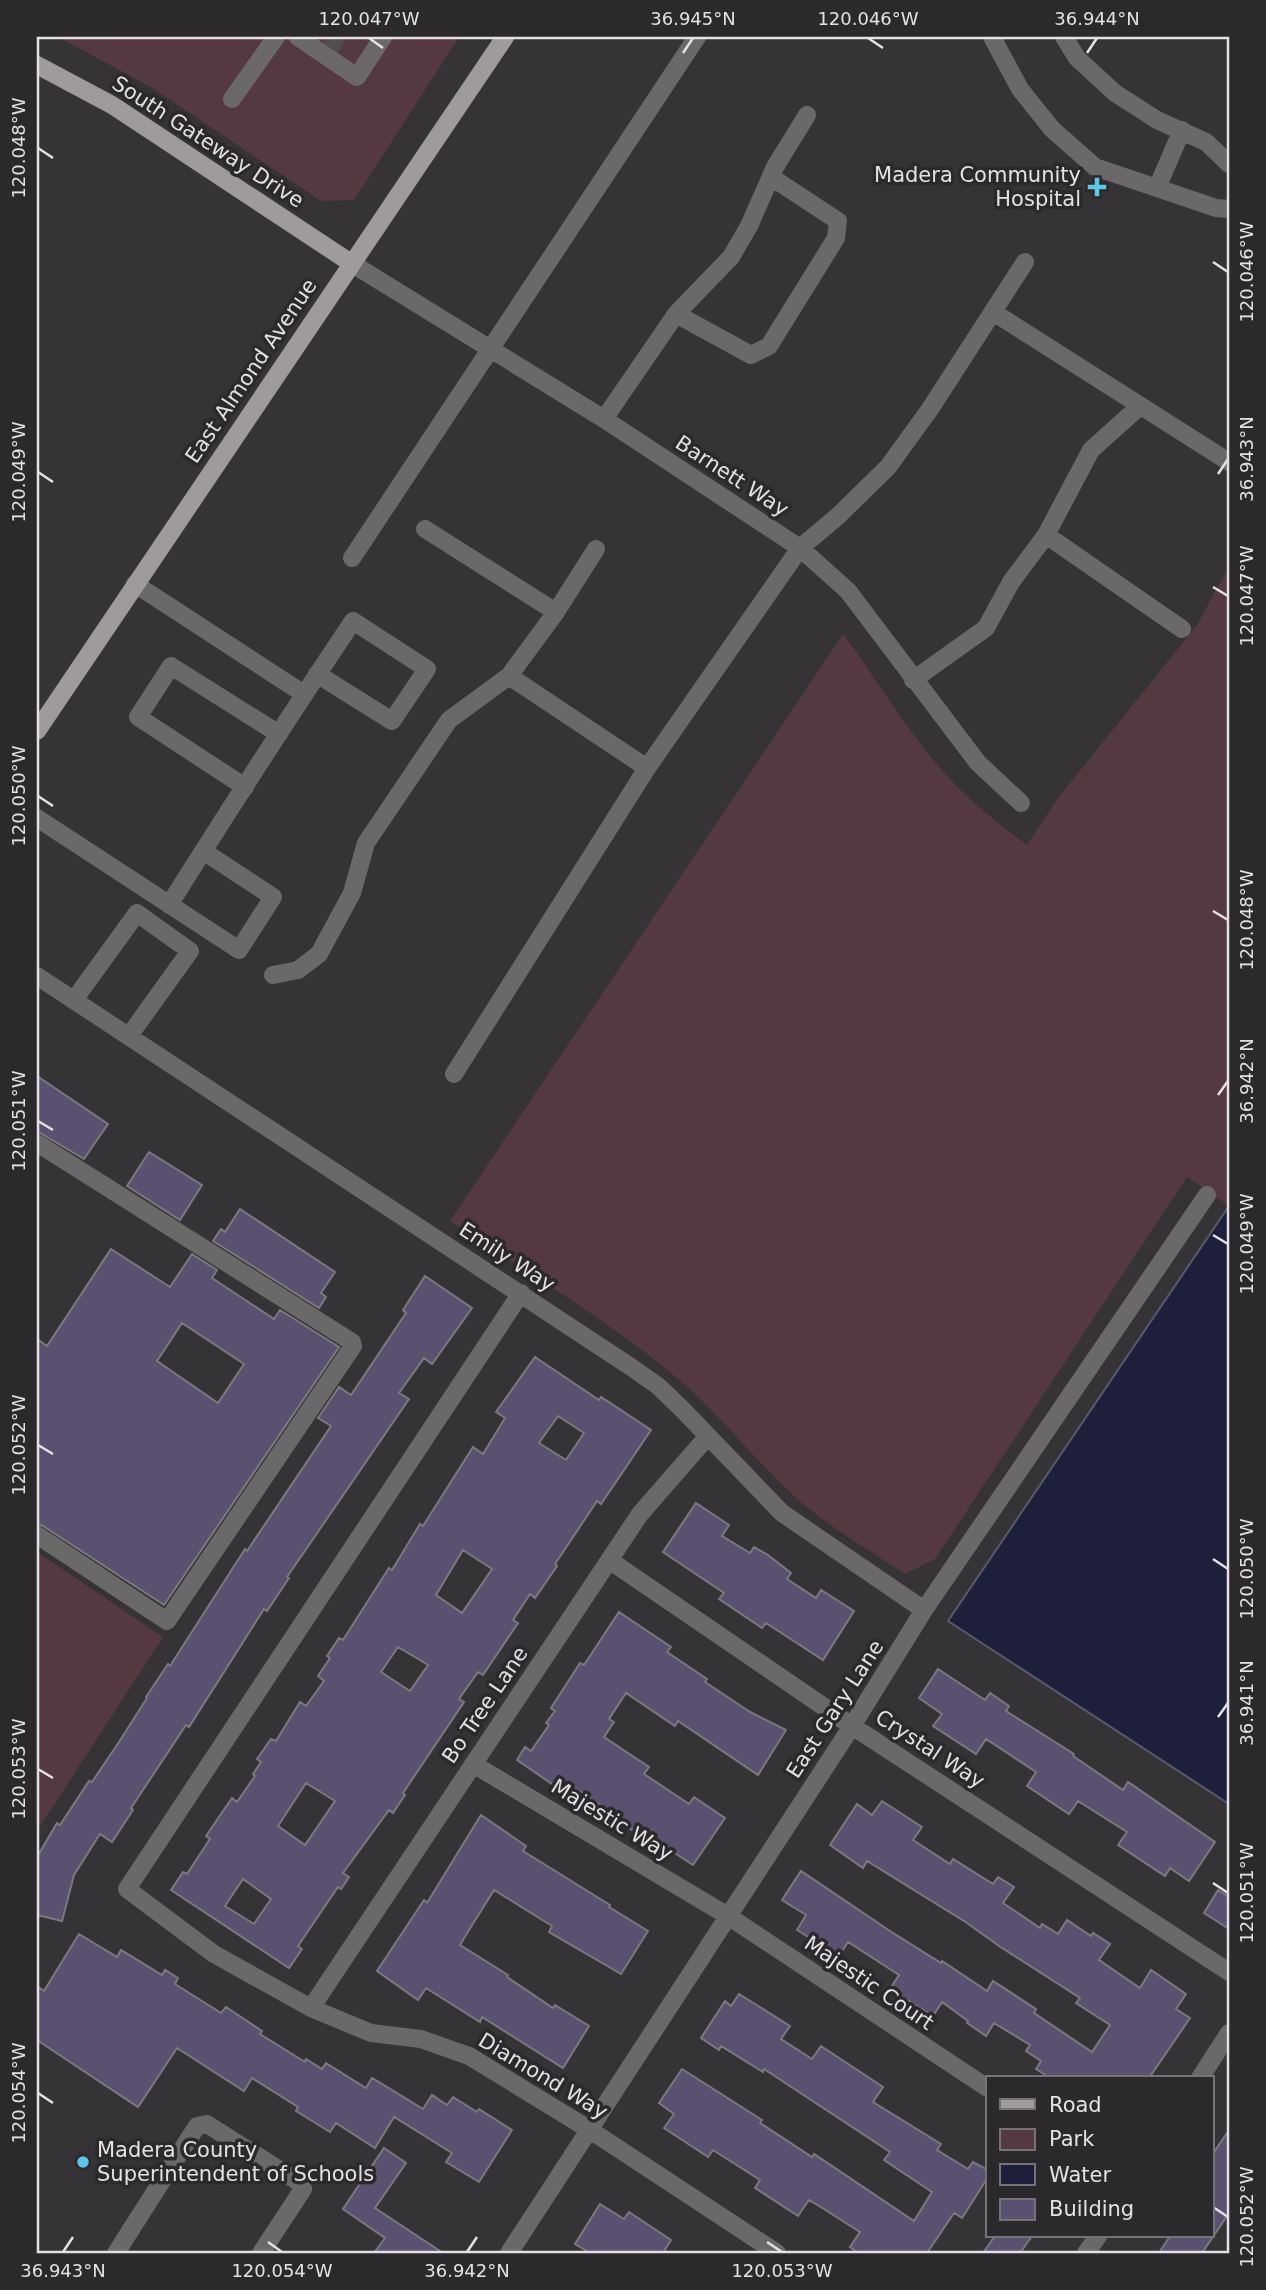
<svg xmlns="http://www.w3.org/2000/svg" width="1266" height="2290" font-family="'DejaVu Sans',sans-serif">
<rect width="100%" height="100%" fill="#363336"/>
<path fill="#553941" d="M 58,37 L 459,37 L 354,200 L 321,201 L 151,87 Z
M 1229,566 L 1229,1206 L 1187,1177 L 935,1559 L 905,1574 C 868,1549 825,1525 792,1494 C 752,1457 719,1413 677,1378 C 607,1319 526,1272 450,1221 L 843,634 C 879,682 908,734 949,778 C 972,803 1000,825 1027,845 L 1058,798 L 1197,625 Z
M 37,1552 L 163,1637 L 37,1831 Z"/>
<path fill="#1e203b" stroke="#595a6d" stroke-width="2" d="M 1229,1206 L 1229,1804 L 948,1621 Z"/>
<path fill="#5a506f" stroke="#7b797e" stroke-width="2" fill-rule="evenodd" d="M 37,1076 L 108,1124 L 84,1159 L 37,1131 Z
M 149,1152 L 202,1185 L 180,1220 L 127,1186 Z
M 240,1209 L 335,1272 L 321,1293 L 326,1297 L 319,1308 L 213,1241 L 221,1229 L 225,1232 Z
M 111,1249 L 170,1287 L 192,1254 L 217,1270 L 212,1278 L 274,1319 L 280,1310 L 339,1347 L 164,1605 L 43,1526 L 37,1524 L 37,1339 L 47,1346 ZM 182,1323 L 244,1364 L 218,1403 L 157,1361 Z
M 425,1276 L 472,1308 L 432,1364 L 424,1358 L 399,1393 L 409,1399 L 287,1577 L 289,1578 L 267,1611 L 264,1609 L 189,1727 L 186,1725 L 131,1808 L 133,1810 L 112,1842 L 100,1834 L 74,1875 L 62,1921 L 37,1915 L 37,1857 L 57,1823 L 60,1825 L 89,1781 L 92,1782 L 119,1742 L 147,1698 L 146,1697 L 168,1664 L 170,1666 L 245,1549 L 247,1551 L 331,1426 L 318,1418 L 339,1387 L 351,1395 L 406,1313 L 403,1310 Z
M 535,1357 L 599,1400 L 601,1397 L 651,1430 L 601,1504 L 597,1501 L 555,1564 L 557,1566 L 535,1598 L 530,1594 L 513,1620 L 518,1623 L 483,1675 L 478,1672 L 459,1699 L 464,1702 L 403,1793 L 405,1795 L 393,1813 L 389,1810 L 343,1873 L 349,1877 L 341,1889 L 338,1887 L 298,1946 L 302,1949 L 289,1968 L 171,1890 L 183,1872 L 187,1874 L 210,1839 L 206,1836 L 232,1798 L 237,1802 L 255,1776 L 253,1774 L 261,1762 L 257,1759 L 271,1739 L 276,1741 L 300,1702 L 306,1706 L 324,1681 L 318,1676 L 330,1658 L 327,1656 L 339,1638 L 343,1640 L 389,1568 L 392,1570 L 420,1524 L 423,1526 L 473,1447 L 483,1454 L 505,1418 L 496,1412 ZM 558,1416 L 584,1433 L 566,1460 L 539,1443 ZM 463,1550 L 492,1569 L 462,1613 L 436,1595 ZM 398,1647 L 428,1665 L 410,1691 L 381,1672 ZM 306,1783 L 335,1801 L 305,1845 L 278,1826 ZM 243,1879 L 271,1899 L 254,1924 L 225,1906 Z
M 696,1503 L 729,1525 L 722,1536 L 750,1553 L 754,1547 L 768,1555 L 791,1573 L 787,1579 L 816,1598 L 821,1590 L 854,1611 L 823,1660 L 766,1623 L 762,1628 L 719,1599 L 724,1593 L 663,1552 Z
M 619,1612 L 671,1647 L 667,1652 L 707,1679 L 705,1682 L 750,1712 L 786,1730 L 758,1775 L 678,1721 L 675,1726 L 626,1693 L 609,1719 L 614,1722 L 604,1737 L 649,1767 L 644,1774 L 689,1804 L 694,1797 L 725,1818 L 693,1865 L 635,1827 L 632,1830 L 620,1822 L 622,1819 L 576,1789 L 571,1797 L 517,1760 L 525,1747 L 531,1751 L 549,1725 L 546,1723 L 555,1711 L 551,1708 L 580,1663 L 584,1665 Z
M 938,1669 L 985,1700 L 990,1693 L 1009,1706 L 1006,1711 L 1074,1754 L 1073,1756 L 1123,1790 L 1128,1782 L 1215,1842 L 1189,1881 L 1170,1868 L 1165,1876 L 1118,1845 L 1127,1832 L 1078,1801 L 1069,1814 L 1027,1786 L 1036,1772 L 986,1739 L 976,1754 L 933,1726 L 942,1714 L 919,1698 Z
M 882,1801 L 922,1827 L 913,1840 L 950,1864 L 953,1859 L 993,1884 L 998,1877 L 1014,1887 L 1003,1903 L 1040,1928 L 1042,1924 L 1058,1934 L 1067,1920 L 1091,1936 L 1093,1933 L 1110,1944 L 1099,1960 L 1140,1988 L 1151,1970 L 1186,1994 L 1176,2009 L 1190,2018 L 1149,2078 L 1050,2078 L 1036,2069 L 1041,2061 L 1026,2051 L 1030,2045 L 994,2023 L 986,2036 L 967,2023 L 968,2021 L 942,2002 L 933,2016 L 890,1989 L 899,1975 L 848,1942 L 839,1956 L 797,1930 L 806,1915 L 782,1900 L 801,1871 L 890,1931 L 941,1963 L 942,1961 L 987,1991 L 993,1981 L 1036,2009 L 1034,2013 L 1092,2052 L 1110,2025 L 1076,2003 L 1080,1998 L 999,1946 L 967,1923 L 867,1861 L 863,1868 L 830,1845 L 857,1804 L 872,1815 Z
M 481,1815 L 526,1846 L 523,1851 L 610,1905 L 609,1907 L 648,1931 L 621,1974 L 549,1932 L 552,1926 L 494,1890 L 469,1930 L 460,1945 L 508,1975 L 507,1977 L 553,2008 L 555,2005 L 589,2026 L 563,2068 L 482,2017 L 480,2022 L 426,1988 L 418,2000 L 377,1971 L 424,1900 L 427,1903 Z
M 1218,1890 L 1229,1897 L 1229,1929 L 1204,1913 Z
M 79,1934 L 117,1957 L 121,1950 L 162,1975 L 165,1970 L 178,1978 L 175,1984 L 221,2013 L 226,2007 L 262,2031 L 260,2034 L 305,2062 L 306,2059 L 322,2069 L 326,2063 L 366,2088 L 372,2078 L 423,2109 L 432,2095 L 447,2105 L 453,2097 L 477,2112 L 479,2109 L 512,2130 L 479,2182 L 446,2162 L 452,2153 L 394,2117 L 375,2148 L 336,2123 L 330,2132 L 296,2111 L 298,2107 L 252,2078 L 244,2091 L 177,2048 L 138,2107 L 37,2040 L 37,1986 L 44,1991 Z
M 739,1994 L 790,2026 L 781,2039 L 812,2059 L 821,2046 L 883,2087 L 873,2102 L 941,2144 L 937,2150 L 968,2169 L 973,2162 L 988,2170 L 988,2177 L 962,2218 L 954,2213 L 927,2253 L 858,2253 L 850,2247 L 860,2232 L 824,2209 L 809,2200 L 798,2216 L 755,2188 L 760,2180 L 713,2150 L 708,2157 L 664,2128 L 674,2114 L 659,2103 L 682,2069 L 762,2120 L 760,2123 L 812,2157 L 814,2154 L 914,2221 L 932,2192 L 884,2160 L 890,2152 L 764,2069 L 763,2072 L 721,2046 L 719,2050 L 701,2038 L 725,2001 L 731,2006 Z
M 1229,2130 L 1229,2213 L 1202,2253 L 1159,2253 L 1170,2236 L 1212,2236 L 1212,2155 Z
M 384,2148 L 406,2163 L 375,2208 L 443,2253 L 374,2253 L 385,2238 L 343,2209 Z
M 600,2204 L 624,2219 L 629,2212 L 671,2240 L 663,2253 L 590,2253 L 575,2244 Z
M 995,2236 L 1032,2236 L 1020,2253 L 983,2253 Z"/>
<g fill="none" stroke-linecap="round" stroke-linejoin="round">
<path stroke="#504d50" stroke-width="18" stroke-dasharray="18 9" stroke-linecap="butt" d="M 330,48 L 337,37"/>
<path stroke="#6a6869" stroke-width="18" d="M 298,37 L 357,77 L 383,37
M 992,37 L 1020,89 L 1052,129 L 1095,167 L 1216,208 L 1229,209
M 1064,37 L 1077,58 L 1115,93 L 1157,120 L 1206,142 L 1229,164
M 232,99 L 276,37
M 1157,188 L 1182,130
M 351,263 L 604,419 L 800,548 L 848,591 L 978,763 L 1021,803
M 993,312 L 1229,462
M 676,314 L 751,355 L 769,346 L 836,238 L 838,221 L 771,177
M 604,419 L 676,314 L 731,257 L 749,226 L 775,167 L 807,115
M 425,529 L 556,612
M 1046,535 L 1182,629
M 352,558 L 697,37
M 135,584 L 304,694
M 509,676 L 647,768
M 913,680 L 986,628 L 1011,582 L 1046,535 L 1091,450 L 1140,406
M 245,787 L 138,717 L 171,666 L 279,734
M 37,818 L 239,950 L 273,897 L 203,851
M 169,905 C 229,810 290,715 353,621 L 427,669 L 392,721 L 317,674
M 273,975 L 298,970 L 319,954 L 352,893 L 366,843 L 449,720 L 509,676 L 556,612 L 596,549
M 37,976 L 631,1367 L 658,1386 L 682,1409 L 782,1513 L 924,1610
M 74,1000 L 137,913 L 190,951 L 129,1036
M 454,1074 L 647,768 L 800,548 L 838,516 L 888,467 L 930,409 L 1025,262
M 37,1143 L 352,1342 L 353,1346 L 167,1621 L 37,1535
M 521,1293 L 127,1889 L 214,1954 L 311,2008 L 371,2033 L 421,2039 L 469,2056 L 590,2130 L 777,2253
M 609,1560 L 852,1726 L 1229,1972
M 473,1764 L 728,1916 L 986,2087
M 311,2008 L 640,1514 L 708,1436
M 1200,2078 L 1229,2033
M 116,2253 L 197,2126 L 207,2124 L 297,2181 L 303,2189 L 261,2253
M 509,2253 L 852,1726 L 924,1610 L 1207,1195
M 1086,2253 L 1098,2236"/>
<path stroke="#9f9a9d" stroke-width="18" d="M 37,65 L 112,105 L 351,263
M 37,731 L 505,37"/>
</g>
<path fill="none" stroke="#e3e1e3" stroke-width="2.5" d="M 369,38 L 383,48M 868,38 L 883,48M 683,53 L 693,38M 1087,53 L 1097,38M 38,148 L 53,158M 1213,262 L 1228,272M 38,472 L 53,482M 1218,474 L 1228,459M 1213,587 L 1228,596M 38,796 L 53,806M 1213,911 L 1228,920M 1218,1095 L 1228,1081M 38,1121 L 53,1130M 1213,1235 L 1228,1244M 38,1445 L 53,1454M 1213,1559 L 1228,1569M 1218,1717 L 1228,1703M 38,1769 L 53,1778M 1213,1883 L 1228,1893M 38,2093 L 53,2103M 1213,2207 L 1228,2217M 268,2242 L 282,2252M 767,2242 L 782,2252M 63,2252 L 73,2237M 467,2252 L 477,2237"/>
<g fill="#5bc8e7" stroke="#2c292c" stroke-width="2.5">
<path d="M1093.5 176.5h7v7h7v7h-7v7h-7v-7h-7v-7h7z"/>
<circle cx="83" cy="2162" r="7"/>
</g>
<g text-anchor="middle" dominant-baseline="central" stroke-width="7" stroke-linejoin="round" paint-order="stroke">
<g font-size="21" fill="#e3e1e3" stroke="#2c292c">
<text transform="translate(208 142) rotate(33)">South Gateway Drive</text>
<text transform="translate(251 371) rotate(-56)">East Almond Avenue</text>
<text transform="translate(732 476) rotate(33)">Barnett Way</text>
<text transform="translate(507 1257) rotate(33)">Emily Way</text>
<text transform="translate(485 1705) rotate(-56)">Bo Tree Lane</text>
<text transform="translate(835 1709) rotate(-57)">East Gary Lane</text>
<text transform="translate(930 1749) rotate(33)">Crystal Way</text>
<text transform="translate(612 1820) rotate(31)">Majestic Way</text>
<text transform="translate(869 1983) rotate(34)">Majestic Court</text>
<text transform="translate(543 2076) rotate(31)">Diamond Way</text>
</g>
<g font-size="21" fill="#e3e1e3" stroke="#2c292c" text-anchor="end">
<text x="1081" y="175">Madera Community<tspan x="1081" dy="24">Hospital</tspan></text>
<text x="97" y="2150" text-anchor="start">Madera County<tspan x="97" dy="24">Superintendent of Schools</tspan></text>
</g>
</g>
<rect width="1266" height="2290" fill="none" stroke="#2c292c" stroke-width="77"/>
<rect x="986" y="2076" width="228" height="161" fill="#2c292c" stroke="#757375" stroke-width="2"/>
<rect x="1000" y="2099" width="35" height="10" fill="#9f9a9d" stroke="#757375" stroke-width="2"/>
<text x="1049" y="2112" font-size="21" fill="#e3e1e3">Road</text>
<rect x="1000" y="2129" width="35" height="21" fill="#553941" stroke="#757375" stroke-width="2"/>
<text x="1049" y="2146" font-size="21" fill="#e3e1e3">Park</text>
<rect x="1000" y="2164" width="35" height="21" fill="#1e203b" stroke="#757375" stroke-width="2"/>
<text x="1049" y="2182" font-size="21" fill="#e3e1e3">Water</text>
<rect x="1000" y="2199" width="35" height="21" fill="#5a506f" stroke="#757375" stroke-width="2"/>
<text x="1049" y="2216" font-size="21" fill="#e3e1e3">Building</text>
<rect x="38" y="38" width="1190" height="2214" fill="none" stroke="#e3e1e3" stroke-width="2.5"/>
<g font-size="18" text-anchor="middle" fill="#e3e1e3">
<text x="369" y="25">120.047°W</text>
<text x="693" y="25">36.945°N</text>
<text x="868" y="25">120.046°W</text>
<text x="1097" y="25">36.944°N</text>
<text transform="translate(19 148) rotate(-90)" y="6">120.048°W</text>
<text transform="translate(1247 272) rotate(-90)" y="6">120.046°W</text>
<text transform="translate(1247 459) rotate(-90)" y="6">36.943°N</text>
<text transform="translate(19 472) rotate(-90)" y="6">120.049°W</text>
<text transform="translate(1247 596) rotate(-90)" y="6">120.047°W</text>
<text transform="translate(19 796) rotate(-90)" y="6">120.050°W</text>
<text transform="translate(1247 920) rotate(-90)" y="6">120.048°W</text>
<text transform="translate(1247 1081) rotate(-90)" y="6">36.942°N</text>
<text transform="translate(19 1121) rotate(-90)" y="6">120.051°W</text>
<text transform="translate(1247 1244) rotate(-90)" y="6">120.049°W</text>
<text transform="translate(19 1445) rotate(-90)" y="6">120.052°W</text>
<text transform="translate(1247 1569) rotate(-90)" y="6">120.050°W</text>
<text transform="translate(1247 1703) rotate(-90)" y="6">36.941°N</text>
<text transform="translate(19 1769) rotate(-90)" y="6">120.053°W</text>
<text transform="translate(1247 1893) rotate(-90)" y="6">120.051°W</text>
<text transform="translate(19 2093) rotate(-90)" y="6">120.054°W</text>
<text transform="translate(1247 2217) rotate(-90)" y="6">120.052°W</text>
<text x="63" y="2277">36.943°N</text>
<text x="282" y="2277">120.054°W</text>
<text x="467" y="2277">36.942°N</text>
<text x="782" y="2277">120.053°W</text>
</g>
</svg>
